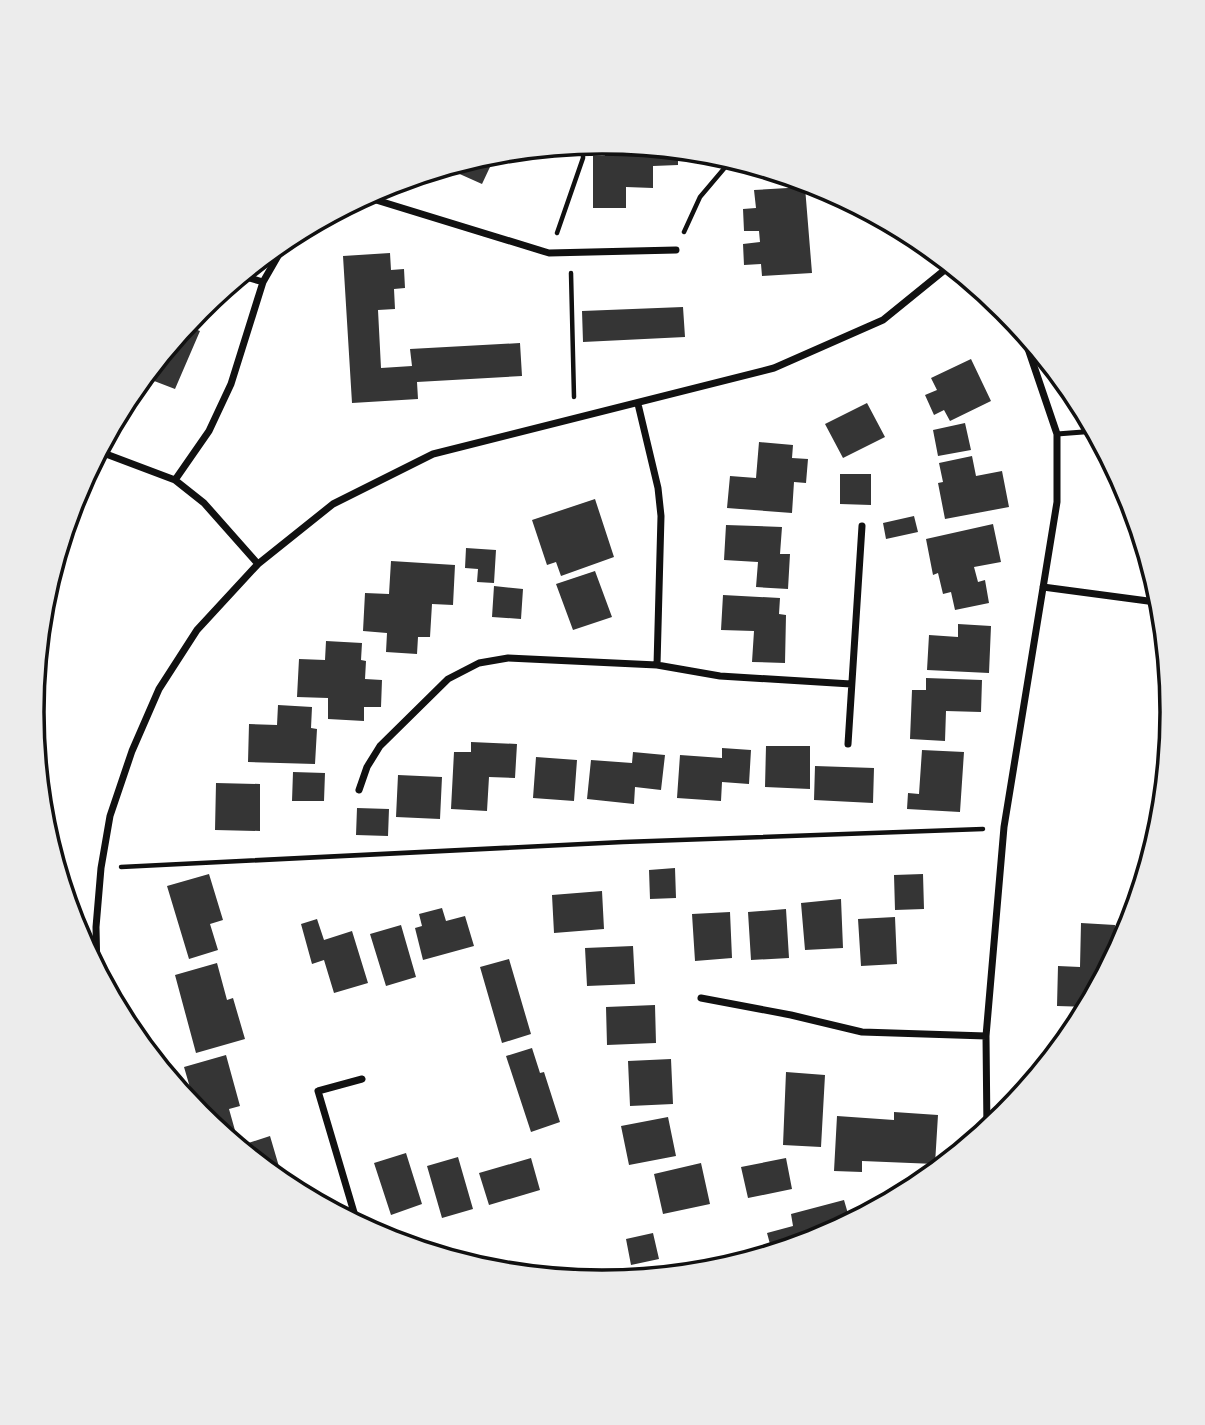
<svg xmlns="http://www.w3.org/2000/svg" width="1205" height="1425" font-family="Lato,sans-serif">
<rect width="100%" height="100%" fill="#fff"/>
<path fill="#353535" d="M 605,142 L 678,149 L 678,165 L 653,166 L 653,188 L 626,187 L 626,208 L 593,208 L 593,156 L 605,156 Z
M 491,152 L 497,152 L 482,184 L 444,167 Z
M 805,187 L 812,273 L 762,276 L 761,264 L 744,265 L 743,244 L 760,242 L 759,231 L 744,231 L 743,209 L 756,208 L 754,190 Z
M 390,253 L 391,270 L 404,269 L 405,288 L 394,289 L 395,309 L 378,310 L 381,368 L 412,366 L 410,349 L 520,343 L 522,376 L 417,382 L 418,399 L 352,403 L 343,256 Z
M 683,307 L 685,337 L 583,342 L 582,311 Z
M 185,325 L 200,331 L 175,389 L 149,379 L 143,393 L 133,389 Z
M 971,359 L 991,401 L 950,421 L 944,410 L 934,415 L 925,395 L 937,390 L 931,378 Z
M 867,403 L 885,437 L 843,458 L 825,424 Z
M 965,423 L 971,450 L 938,456 L 933,430 Z
M 759,442 L 793,445 L 792,458 L 808,459 L 806,483 L 794,482 L 792,513 L 727,508 L 730,476 L 756,478 Z
M 972,456 L 976,476 L 1002,471 L 1009,507 L 945,519 L 938,483 L 943,482 L 939,463 Z
M 840,474 L 871,474 L 871,505 L 840,504 Z
M 595,499 L 614,557 L 561,576 L 556,562 L 547,565 L 532,520 Z
M 914,516 L 918,532 L 886,539 L 883,523 Z
M 993,524 L 1001,562 L 974,567 L 978,582 L 985,580 L 989,603 L 955,610 L 951,592 L 943,594 L 938,573 L 933,575 L 926,539 Z
M 726,525 L 782,527 L 780,554 L 790,554 L 788,589 L 756,587 L 758,562 L 724,560 Z
M 64,530 L 66,554 L 57,554 Z
M 466,548 L 496,550 L 494,583 L 477,582 L 478,569 L 465,568 Z
M 391,561 L 455,565 L 453,605 L 432,604 L 430,637 L 418,637 L 417,654 L 386,652 L 387,633 L 363,631 L 365,593 L 389,594 Z
M 595,571 L 612,617 L 573,630 L 556,584 Z
M 494,586 L 523,589 L 521,619 L 492,617 Z
M 723,595 L 780,598 L 779,614 L 786,615 L 785,663 L 752,662 L 754,631 L 721,630 Z
M 41,616 L 44,640 L 39,640 Z
M 958,624 L 991,626 L 989,673 L 927,670 L 929,635 L 958,637 Z
M 326,641 L 362,643 L 361,660 L 366,661 L 365,679 L 382,680 L 381,707 L 364,707 L 364,721 L 328,719 L 328,698 L 297,697 L 299,659 L 325,660 Z
M 926,678 L 982,680 L 981,712 L 946,711 L 945,741 L 910,739 L 912,690 L 926,690 Z
M 278,705 L 312,707 L 311,728 L 317,729 L 315,764 L 248,762 L 249,724 L 277,725 Z
M 471,742 L 517,744 L 515,778 L 489,777 L 487,811 L 451,809 L 454,752 L 471,752 Z
M 766,746 L 810,746 L 810,789 L 765,787 Z
M 722,748 L 751,750 L 749,784 L 722,782 L 721,801 L 677,798 L 680,755 L 722,758 Z
M 922,750 L 964,752 L 960,812 L 907,809 L 908,793 L 919,794 Z
M 633,752 L 665,755 L 661,790 L 635,787 L 634,804 L 587,799 L 591,760 L 632,763 Z
M 536,757 L 577,760 L 574,801 L 533,798 Z
M 815,766 L 874,768 L 873,803 L 814,800 Z
M 293,772 L 325,773 L 324,801 L 292,801 Z
M 398,775 L 442,777 L 440,819 L 396,817 Z
M 216,783 L 260,784 L 260,831 L 215,830 Z
M 357,808 L 389,809 L 388,836 L 356,835 Z
M 675,868 L 676,898 L 650,899 L 649,870 Z
M 209,874 L 223,920 L 210,924 L 218,950 L 189,959 L 167,886 Z
M 923,874 L 924,909 L 895,910 L 894,875 Z
M 602,891 L 604,929 L 554,933 L 552,895 Z
M 841,899 L 843,948 L 805,950 L 801,903 Z
M 442,908 L 446,921 L 465,916 L 474,946 L 423,960 L 415,928 L 422,926 L 419,914 Z
M 786,909 L 789,958 L 751,960 L 748,912 Z
M 730,912 L 732,958 L 695,961 L 692,914 Z
M 895,917 L 897,964 L 861,966 L 858,919 Z
M 317,919 L 324,940 L 352,931 L 368,983 L 334,993 L 324,960 L 312,964 L 301,924 Z
M 1081,923 L 1115,925 L 1114,951 L 1120,951 L 1090,1007 L 1057,1006 L 1058,966 L 1080,967 Z
M 401,925 L 416,977 L 386,986 L 370,934 Z
M 633,946 L 635,984 L 587,986 L 585,948 Z
M 509,959 L 531,1034 L 502,1043 L 480,967 Z
M 217,963 L 227,1000 L 233,998 L 245,1039 L 196,1053 L 175,975 Z
M 655,1005 L 656,1043 L 607,1045 L 606,1007 Z
M 532,1048 L 540,1073 L 544,1072 L 560,1122 L 531,1132 L 506,1056 Z
M 226,1055 L 240,1106 L 229,1109 L 236,1134 L 224,1137 L 198,1115 L 184,1067 Z
M 671,1059 L 673,1104 L 630,1106 L 628,1061 Z
M 786,1072 L 825,1075 L 821,1147 L 783,1145 Z
M 894,1112 L 938,1115 L 935,1164 L 862,1161 L 862,1172 L 834,1171 L 837,1116 L 894,1120 Z
M 668,1117 L 676,1156 L 629,1165 L 621,1126 Z
M 270,1136 L 285,1187 L 236,1147 Z
M 406,1153 L 422,1204 L 391,1215 L 374,1163 Z
M 458,1157 L 473,1209 L 442,1218 L 427,1166 Z
M 531,1158 L 540,1190 L 489,1205 L 479,1173 Z
M 786,1158 L 792,1189 L 748,1198 L 741,1167 Z
M 701,1163 L 710,1204 L 663,1214 L 654,1174 Z
M 844,1200 L 851,1224 L 821,1240 L 773,1255 L 767,1233 L 793,1226 L 791,1214 Z
M 653,1233 L 659,1259 L 631,1265 L 626,1239 Z
M 428,1241 L 433,1255 L 409,1247 Z
M 763,1251 L 764,1257 L 716,1272 L 713,1263 Z"/>
<g fill="none" stroke-linecap="round" stroke-linejoin="round">
<path stroke="#111" stroke-width="4.5" d="M 684,232 L 700,197 L 733,158
M 557,233 L 583,158 L 583,143
M 571,273 L 574,397
M 1074,411 L 1081,401
M 121,867 L 623,842 L 983,829"/>
<path stroke="#111" stroke-width="5" d="M 1057,434 L 1096,431"/>
<path stroke="#111" stroke-width="7" d="M 363,196 L 549,253 L 676,250
M 239,275 L 263,282
M 638,404 L 658,488 L 661,516 L 657,665
M 98,451 L 175,480 L 204,503 L 258,564
M 175,480 L 209,431 L 231,384 L 263,282 L 290,235
M 1043,587 L 1163,603
M 848,744 L 862,526
M 359,790 L 367,767 L 380,746 L 448,679 L 479,663 L 508,658 L 657,665 L 720,676 L 851,684
M 97,973 L 96,927 L 101,868 L 110,816 L 132,751 L 159,689 L 197,630 L 258,564 L 333,504 L 433,454 L 774,368 L 883,320 L 952,264
M 701,998 L 791,1015 L 862,1032 L 986,1036
M 987,1132 L 986,1036 L 1004,827 L 1057,502 L 1057,434 L 1020,325
M 358,1226 L 318,1091 L 362,1079"/>
</g>
<path d="M0 0H1205V1425H0ZM44 712a558 558 0 1 1 1116 0a558 558 0 1 1-1116 0Z" fill="#ececec" fill-rule="evenodd"/>
<path fill="none" stroke="#111" stroke-width="3.5" d="M44 712a558 558 0 1 1 1116 0a558 558 0 1 1-1116 0Z"/>
</svg>
